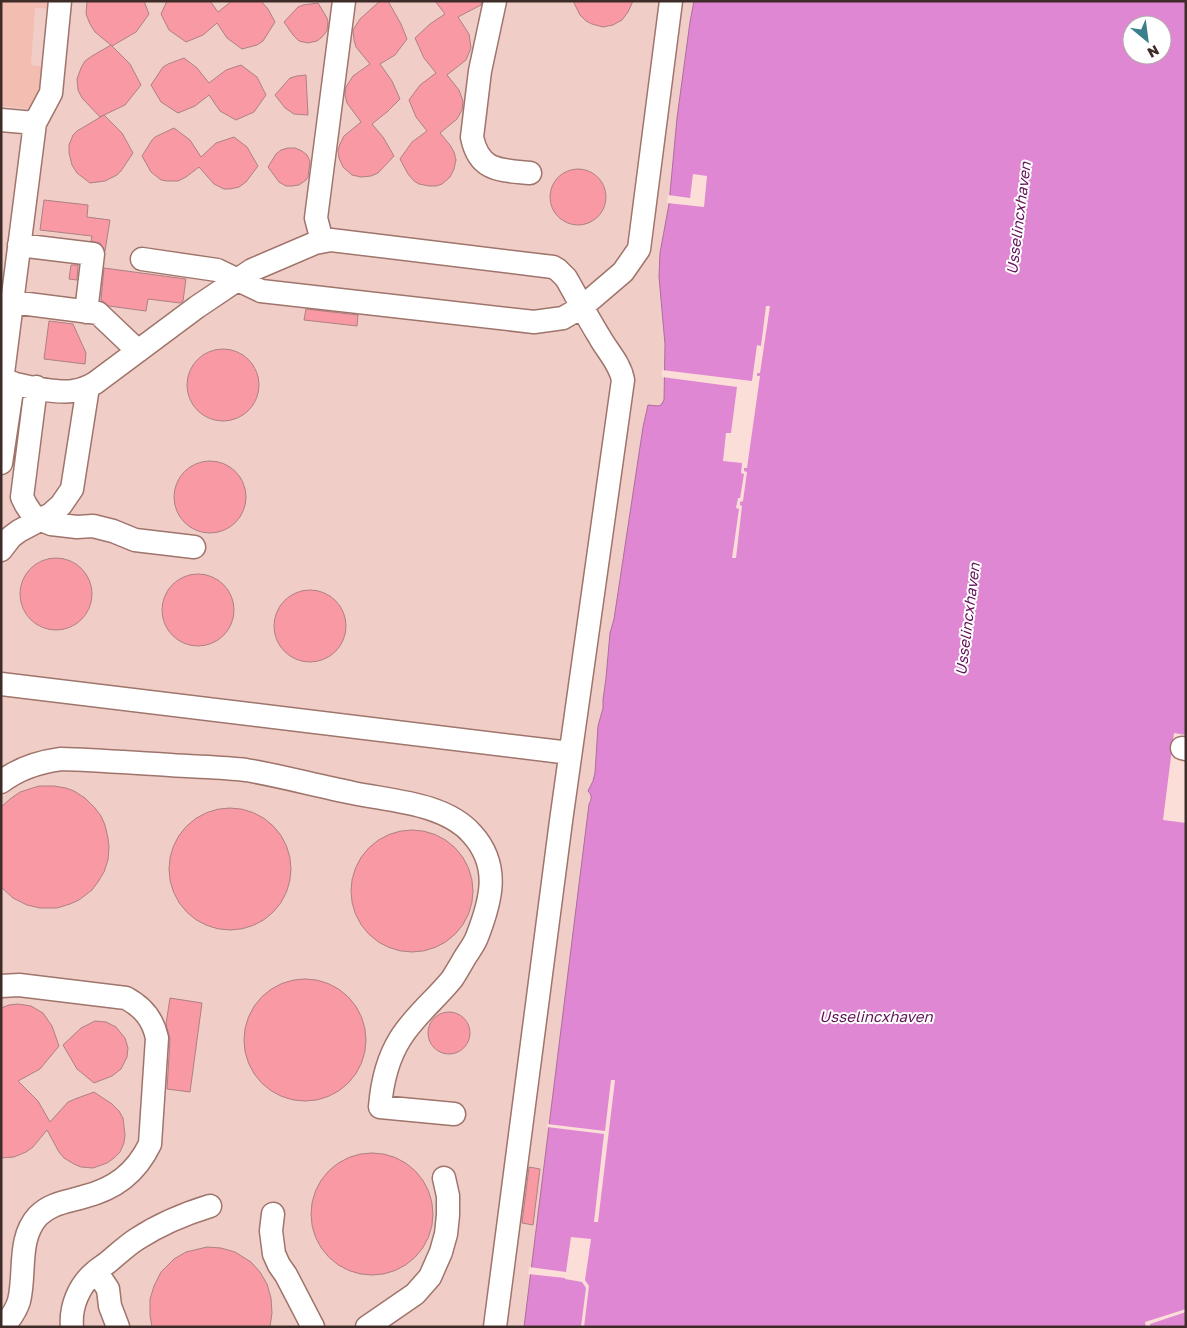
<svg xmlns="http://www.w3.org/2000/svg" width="1187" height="1328" font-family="'Golos Text',sans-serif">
<rect width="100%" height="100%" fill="#fbded7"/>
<path fill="#f0cec7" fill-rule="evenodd" d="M 1,1 L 1186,1 L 1186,1327 L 1,1327 ZM 1132,25 L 1162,25 L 1162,55 L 1132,55 Z"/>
<path fill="#f4bdb1" d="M 1,1 L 54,1 L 53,9 L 35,8 L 31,65 L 48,67 L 44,93 L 31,109 L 1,106 Z"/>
<path fill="#df87d2" stroke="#af6c9f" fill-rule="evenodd" d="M 694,1 L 1186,1 L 1186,1327 L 524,1327 L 589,804 C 592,799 592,795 588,791 L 593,781 L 595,773 L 598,726 L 603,708 L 603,700 L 606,678 L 610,633 L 614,619 L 643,427 L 648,405 L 658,406 L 661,405 L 664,400 L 665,344 L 659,277 L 660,253 L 669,204 L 677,118 L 690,22 ZM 1132,25 L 1162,25 L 1162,55 L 1132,55 Z"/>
<path fill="#fbded7" d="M 693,174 L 707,176 L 704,207 L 667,203 L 668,195 L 690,198 Z
M 766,306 L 770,306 L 760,373 L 757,373 L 757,376 L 760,376 L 747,468 L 744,468 L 744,471 L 747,472 L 743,501 L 740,502 L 740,505 L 742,506 L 736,558 L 732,558 L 739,509 L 736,508 L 738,498 L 740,498 L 744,474 L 741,473 L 742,463 L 723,461 L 726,433 L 731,433 L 737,387 L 662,377 L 662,370 L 752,381 L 757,345 L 761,346 Z
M 1174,733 L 1186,735 L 1185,813 L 1186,813 L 1186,823 L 1163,820 Z
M 611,1080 L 615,1080 L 598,1222 L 594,1222 L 604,1134 L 547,1127 L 547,1124 L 605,1131 Z
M 571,1237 L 591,1239 L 585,1280 L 589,1286 L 584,1327 L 581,1327 L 586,1288 L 582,1282 L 565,1279 L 565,1278 L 528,1274 L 529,1267 L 566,1272 Z
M 1186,1309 L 1186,1312 L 1150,1324 L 1150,1326 L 1146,1327 L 1145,1322 Z"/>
<path fill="#f899a4" stroke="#ad8084" d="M 87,1 L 144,1 L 149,14 L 136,32 L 112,46 L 95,32 L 90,24 L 86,14 Z
M 167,1 L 210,1 L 218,12 L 232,1 L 261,1 L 268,9 L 275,22 L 263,41 L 257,45 L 242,49 L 227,38 L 217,23 L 203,35 L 186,42 L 169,30 L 161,14 Z
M 380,1 L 388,1 L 401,24 L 407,39 L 395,55 L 380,64 L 392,81 L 400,99 L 387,112 L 372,124 L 383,137 L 394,156 L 378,173 L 371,176 L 361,177 L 352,175 L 343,167 L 339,158 L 338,150 L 340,144 L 344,136 L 361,122 L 347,103 L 345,95 L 346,87 L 353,76 L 370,64 L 356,47 L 354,40 L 353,30 L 360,19 Z
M 435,1 L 482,1 L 481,5 L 458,17 L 469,34 L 471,48 L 466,60 L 447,75 L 459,90 L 463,101 L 462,110 L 457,119 L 440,133 L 450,145 L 454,152 L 456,160 L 454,169 L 450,177 L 442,184 L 436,186 L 429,186 L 419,184 L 414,181 L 408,174 L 400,159 L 412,142 L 427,131 L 416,117 L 409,100 L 420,85 L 436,73 L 424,58 L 415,38 L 430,24 L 445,14 Z
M 573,1 L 633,1 L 628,12 L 622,20 L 613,25 L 603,27 L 592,24 L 586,21 L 580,15 Z
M 318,3 L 327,18 L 328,22 L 327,31 L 321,38 L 317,41 L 308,43 L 299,41 L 293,35 L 284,22 L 298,7 L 303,5 Z
M 111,45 L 130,64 L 141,85 L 125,105 L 104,115 L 122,133 L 133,153 L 121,171 L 117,175 L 105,181 L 90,183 L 77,173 L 72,165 L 69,153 L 69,145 L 73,135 L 77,131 L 104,115 L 100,117 L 82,98 L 78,90 L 77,79 L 81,68 L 85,61 L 92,56 Z
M 184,58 L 197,68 L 209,83 L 226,70 L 241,65 L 257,77 L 266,95 L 254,112 L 236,120 L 220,111 L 209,95 L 195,106 L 178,113 L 161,102 L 151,85 L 163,67 L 168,64 Z
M 306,75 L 308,115 L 294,114 L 285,108 L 275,95 L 290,78 L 297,76 Z
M 174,128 L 190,140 L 201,157 L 216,143 L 234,137 L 247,147 L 258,166 L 246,182 L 239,187 L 230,189 L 224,189 L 214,184 L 199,167 L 186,177 L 178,181 L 167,181 L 161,180 L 151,172 L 142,156 L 152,140 L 155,137 Z
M 288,148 L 295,148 L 302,151 L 307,155 L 310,161 L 308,177 L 306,180 L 299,185 L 292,186 L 286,186 L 279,182 L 268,167 L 276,154 L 281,150 Z
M550 197a28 28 0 1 1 56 0a28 28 0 1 1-56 0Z
M 44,200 L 88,205 L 87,217 L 110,220 L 105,251 L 100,243 L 91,241 L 92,236 L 40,230 Z
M 71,265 L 78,265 L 77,280 L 69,279 Z
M 104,268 L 186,279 L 183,301 L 180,303 L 148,299 L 146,311 L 109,306 L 101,300 Z
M 306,309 L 358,315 L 357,326 L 304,320 Z
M 49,321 L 73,324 L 86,353 L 85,364 L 44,359 Z
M187 385a36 36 0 1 1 72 0a36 36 0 1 1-72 0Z
M174 497a36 36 0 1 1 72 0a36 36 0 1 1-72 0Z
M20 594a36 36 0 1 1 72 0a36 36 0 1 1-72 0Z
M162 610a36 36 0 1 1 72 0a36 36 0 1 1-72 0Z
M274 626a36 36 0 1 1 72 0a36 36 0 1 1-72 0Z
M 39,786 L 54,786 L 66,788 L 74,791 L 85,798 L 95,808 L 101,816 L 105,825 L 108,838 L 109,847 L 108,860 L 104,872 L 98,882 L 92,890 L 79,900 L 70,904 L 57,908 L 40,908 L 27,905 L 13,898 L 1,887 L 1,807 L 10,799 L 20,792 Z
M169 869a61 61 0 1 1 122 0a61 61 0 1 1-122 0Z
M351 891a61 61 0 1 1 122 0a61 61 0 1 1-122 0Z
M244 1040a61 61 0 1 1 122 0a61 61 0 1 1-122 0Z
M 170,998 L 202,1003 L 190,1092 L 167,1089 L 170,1039 L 166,1024 Z
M 18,1004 L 31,1006 L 43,1013 L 52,1026 L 59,1046 L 40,1069 L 18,1081 L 38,1101 L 50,1122 L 68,1102 L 75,1099 L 94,1092 L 112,1104 L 119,1111 L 123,1118 L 125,1135 L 124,1143 L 120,1152 L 114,1158 L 107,1163 L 93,1168 L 81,1167 L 74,1164 L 64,1158 L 59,1152 L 47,1130 L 33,1147 L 26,1152 L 14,1157 L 1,1158 L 1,1008 L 9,1005 Z
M428 1033a21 21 0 1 1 42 0a21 21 0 1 1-42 0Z
M 95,1021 L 106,1022 L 116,1027 L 125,1038 L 128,1048 L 127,1057 L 121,1069 L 112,1076 L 94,1083 L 77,1069 L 63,1045 L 81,1028 Z
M311 1214a61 61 0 1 1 122 0a61 61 0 1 1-122 0Z
M 529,1167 L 540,1169 L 533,1225 L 522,1223 Z
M 207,1247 L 221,1248 L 235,1252 L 251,1262 L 260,1272 L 267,1284 L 271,1298 L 272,1313 L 270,1327 L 152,1327 L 150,1315 L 150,1299 L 154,1286 L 161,1272 L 174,1259 L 186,1252 Z"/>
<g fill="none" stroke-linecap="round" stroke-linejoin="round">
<defs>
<path id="minor" d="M 60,1 L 51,93 L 35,123 L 2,381 C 21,385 54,394 73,391 C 81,390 88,387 95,383 L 197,307 L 252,270 L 315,243 L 331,240 L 553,267 L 558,270 L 566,278 C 577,297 587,317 599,336 C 607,351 620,363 623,380 L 561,821 L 495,1327
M 495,1 L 480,71 L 472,137 C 479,172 501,170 530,173
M 1,120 L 35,123
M 322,241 L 316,218 L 344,1
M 19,245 L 93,254 L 86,312
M 142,259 L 217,270 L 261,291 L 534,322 L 563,318 L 582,307 L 623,272 L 639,249 L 671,1
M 12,302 L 98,313 L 138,351
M 36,387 L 22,497 L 26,505 L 32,514 L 41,520 L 51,524 L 77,527 L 93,526 L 113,531 L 135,540 L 194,547
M 1,463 L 13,383
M 1,550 L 11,537 L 19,531 L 51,514 L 61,505 L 72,489 L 88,387
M 1,684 L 570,753
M 1182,748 L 1186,749
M 1,782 C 19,768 39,762 61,759 C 97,760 134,763 170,765 C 195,767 221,767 246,770 C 282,776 317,786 353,793 C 391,801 445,803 472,834 C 501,866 491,901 477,937 C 474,945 468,952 464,959 C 460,966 456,973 452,979 C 436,999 414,1016 400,1039 C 387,1060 382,1082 380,1107 L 454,1114
M 1,986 L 19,985 L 126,998 C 143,1007 153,1019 157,1038 L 150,1144 C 136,1173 115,1189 83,1197 C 67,1202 51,1203 38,1216 C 17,1239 26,1273 19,1301 C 16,1311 10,1319 3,1327
M 273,1214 L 271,1231 L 274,1254 L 279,1265 L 286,1275 L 313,1327
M 95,1272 L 102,1280 L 108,1289 L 110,1306 L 118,1327
M 72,1327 C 70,1307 79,1285 95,1272 C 98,1269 103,1266 107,1263 C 117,1255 126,1246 137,1239 C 160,1224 184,1214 210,1206
M 367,1327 L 415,1294 L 430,1277 L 441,1252 L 446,1234 L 448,1215 L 448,1196 L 444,1178"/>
</defs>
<use href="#minor" stroke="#9f746b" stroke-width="25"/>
<use href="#minor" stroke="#fff" stroke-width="22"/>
</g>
<g text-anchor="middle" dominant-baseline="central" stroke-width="4" stroke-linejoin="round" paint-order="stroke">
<g font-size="15" font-style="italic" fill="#62135a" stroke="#fff">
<text transform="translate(1018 218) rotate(-83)">Usselincxhaven</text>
<text transform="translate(967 619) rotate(-83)">Usselincxhaven</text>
<text x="876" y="1016">Usselincxhaven</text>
</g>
</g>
<rect width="1187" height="1328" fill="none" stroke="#3e2c28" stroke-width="5"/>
<g transform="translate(1147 40) rotate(151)"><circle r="24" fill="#ffffff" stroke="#b2aba9"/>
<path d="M0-4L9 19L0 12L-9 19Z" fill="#3a7f8d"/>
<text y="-8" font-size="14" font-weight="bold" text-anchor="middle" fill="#3e2c28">N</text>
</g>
</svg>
